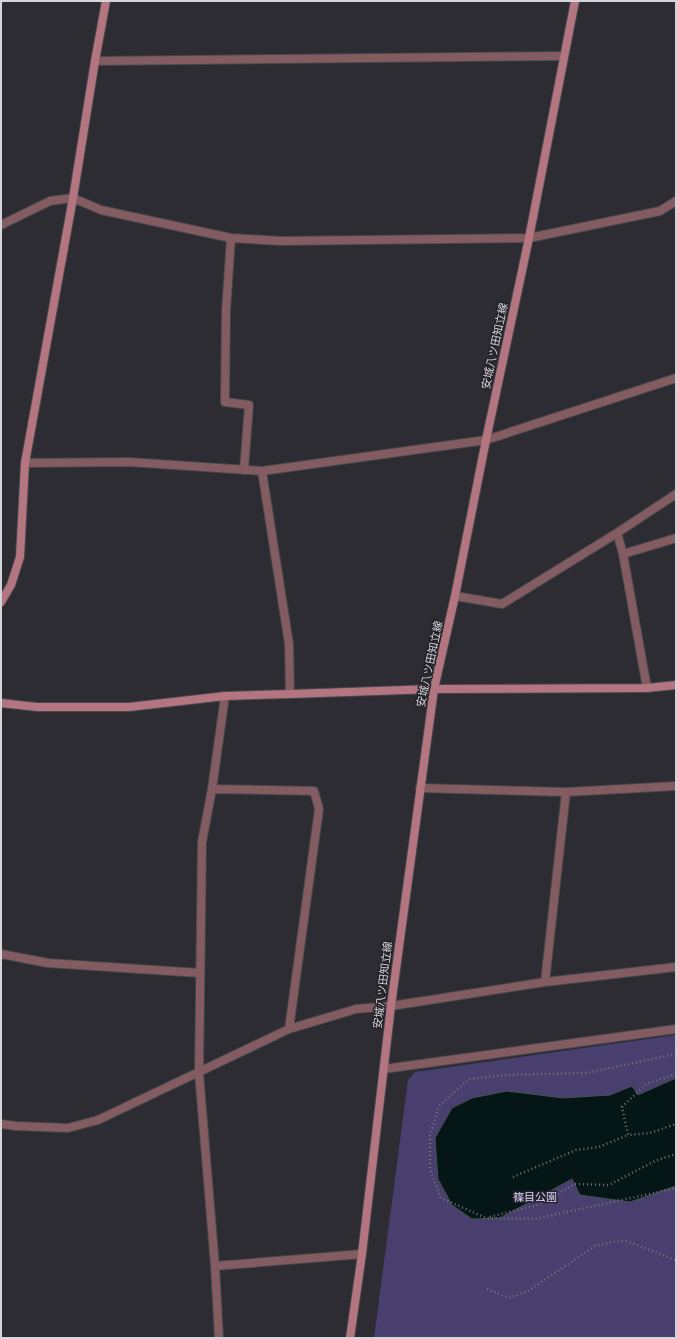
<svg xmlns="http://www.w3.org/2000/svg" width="677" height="1339" font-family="'Nunito Sans','Noto Sans JP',sans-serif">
<rect width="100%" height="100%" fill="#2d2c32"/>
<path fill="#483f6f" d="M 676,1035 L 676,1338 L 374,1338 L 408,1080 L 415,1072 Z"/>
<path fill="#051616" stroke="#434f50" d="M 676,1078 L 676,1186 L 630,1202 L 580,1195 L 572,1179 L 500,1218 L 472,1219 L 452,1205 L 438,1179 L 435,1138 L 452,1108 L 472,1098 L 507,1091 L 563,1098 L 610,1095 L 632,1086 L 638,1095 Z"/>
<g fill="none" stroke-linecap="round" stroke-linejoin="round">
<defs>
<path id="street" d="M 95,61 L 564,56
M 1,225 L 50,201 L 73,198 L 101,210 L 231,238 L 281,241 L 529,238 L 660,211 L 676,201
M 231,238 L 226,311 L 225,402 L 249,405 L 244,470
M 25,463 L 129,462 L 262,471 L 486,440 L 676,378
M 262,471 L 289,644 L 290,694
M 617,533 L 623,554 L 647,688
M 623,554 L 676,538
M 455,596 L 502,604 L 617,533 L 676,494
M 420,788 L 566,792 L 676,786
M 212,789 L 314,791 L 319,809 L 289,1029
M 1,954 L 48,963 L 200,973
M 545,982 L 566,792
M 384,1069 L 676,1029
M 1,1124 L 16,1126 L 68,1128 L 98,1120 L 289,1029 L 356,1009 L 391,1006 L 545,982 L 676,967
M 215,1266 L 362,1254
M 219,1338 L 215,1266 L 199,1073 L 202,842 L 212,789 L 225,696"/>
<path id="secondary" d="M 1,602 L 11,585 L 20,557 L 25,463 L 73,198 L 95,61 L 106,1
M 1,703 L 37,707 L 129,707 L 225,696 L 290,694 L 434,689 L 647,688 L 676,685
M 350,1338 L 362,1254 L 391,1006 L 434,689 L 455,596 L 486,440 L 529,238 L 575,1"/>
</defs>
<use href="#street" stroke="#48474d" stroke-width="10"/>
<use href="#secondary" stroke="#48474d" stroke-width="10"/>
<path stroke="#75747a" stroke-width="2.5" stroke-dasharray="1 3" stroke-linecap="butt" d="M 676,1054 L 587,1073 L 505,1075 L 469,1079 L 439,1106 L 430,1136 L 430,1170 L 441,1198 L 486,1218 L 535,1219 L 676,1188
M 676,1074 L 646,1084 L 622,1107 L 628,1135 L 650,1133 L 676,1124
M 513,1177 L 576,1150 L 599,1147 L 628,1135
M 490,1217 L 537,1205 L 575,1184 L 609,1185 L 655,1161 L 676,1154
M 487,1289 L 509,1298 L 528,1291 L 595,1246 L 613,1242 L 626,1241 L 676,1260"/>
<use href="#street" stroke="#835c62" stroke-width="8"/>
<use href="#secondary" stroke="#b3757f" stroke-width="8"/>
</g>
<g text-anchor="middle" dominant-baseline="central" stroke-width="3" stroke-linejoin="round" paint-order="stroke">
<g font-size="11" fill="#d5d4d9" stroke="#232228">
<text transform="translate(495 346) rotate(-78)">安城八ツ田知立線</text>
<text transform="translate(430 664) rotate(-78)">安城八ツ田知立線</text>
<text transform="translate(383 985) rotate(-83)">安城八ツ田知立線</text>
</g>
<g font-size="11" fill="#d8d3fd" stroke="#232228">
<text x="535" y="1197">篠目公園</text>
</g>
</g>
<rect width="677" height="1339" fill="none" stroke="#d5d4d9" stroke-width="4"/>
</svg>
